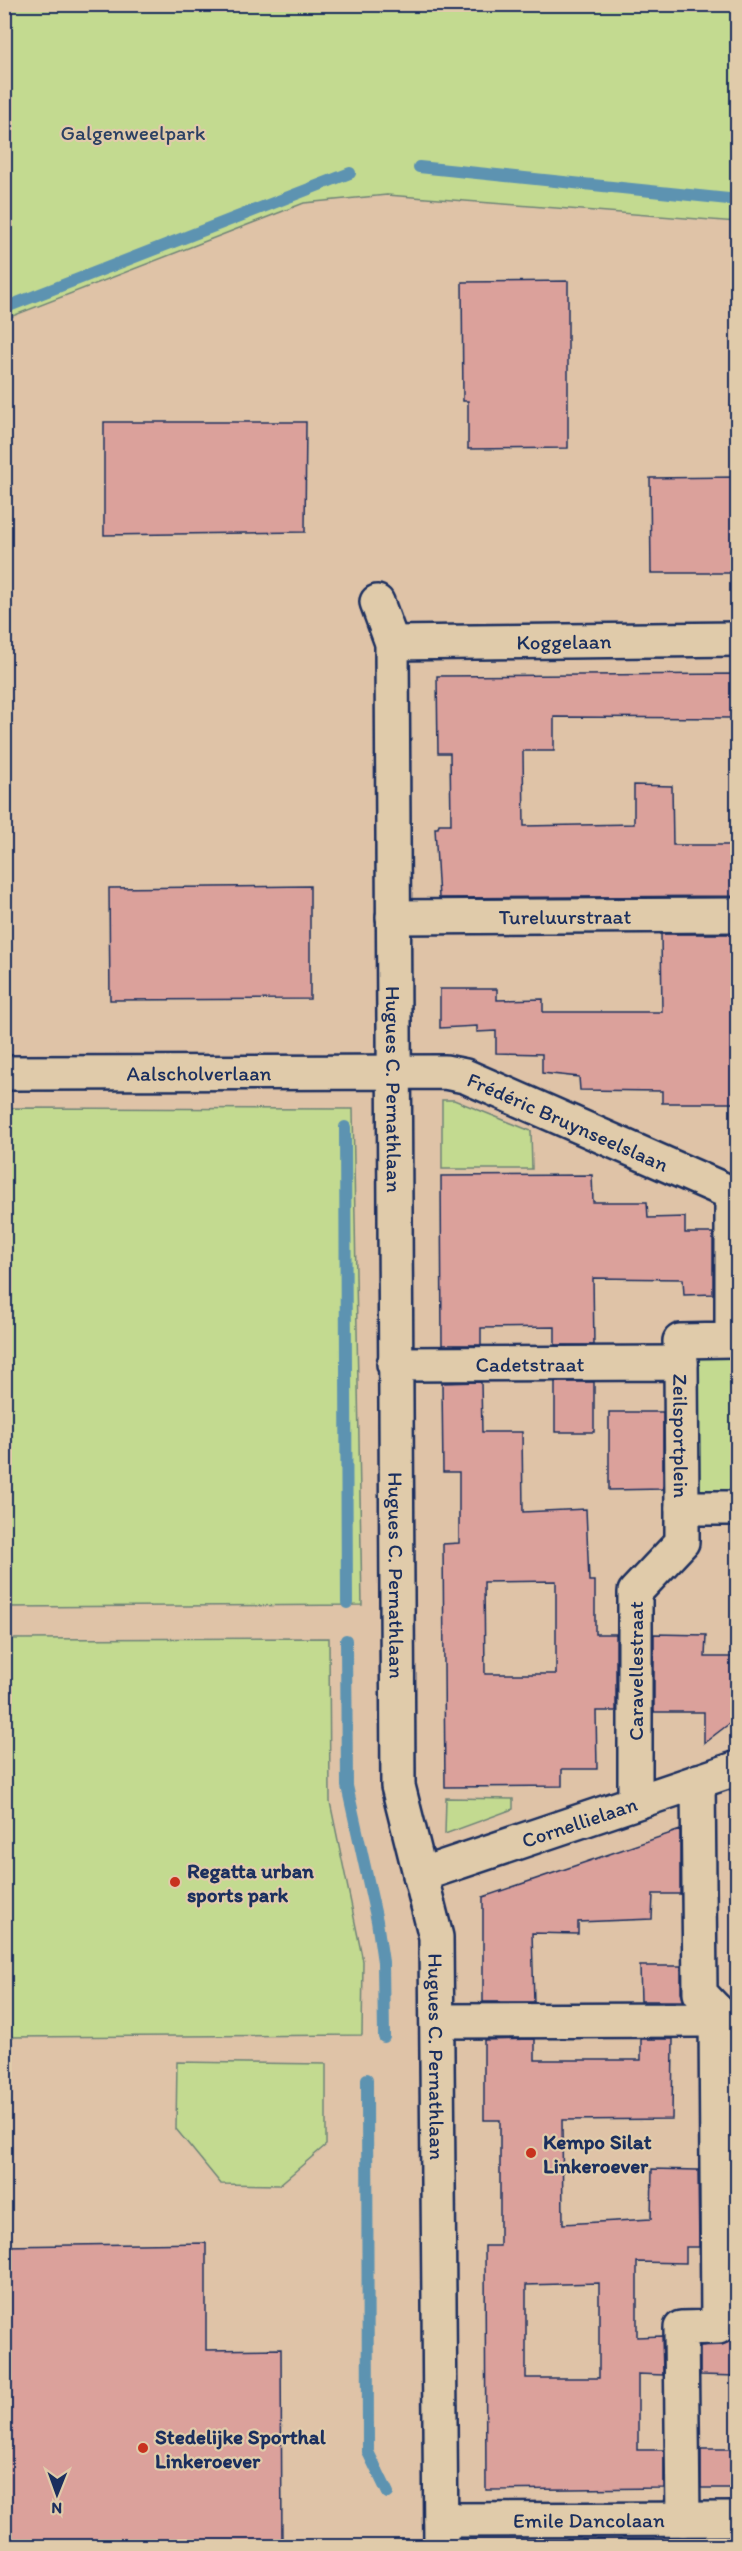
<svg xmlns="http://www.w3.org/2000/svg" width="742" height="2551" font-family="Itim,sans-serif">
<rect width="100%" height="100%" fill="#dfc3a7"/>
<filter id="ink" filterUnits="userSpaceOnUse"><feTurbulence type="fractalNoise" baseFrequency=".0167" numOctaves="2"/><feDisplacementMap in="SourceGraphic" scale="12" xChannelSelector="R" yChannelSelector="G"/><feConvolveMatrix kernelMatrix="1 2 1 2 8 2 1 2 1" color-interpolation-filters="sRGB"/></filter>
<g filter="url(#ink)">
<path fill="#c3da90" stroke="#6f8477" stroke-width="1.5" d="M 5,4 L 737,5 L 737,222 L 387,195 L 304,203 L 5,319 Z
M 442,1100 L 454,1100 L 531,1131 L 532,1169 L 442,1169 Z
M 4,1108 L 353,1109 L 362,1605 L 5,1607 Z
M 693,1351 L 737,1351 L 737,1496 L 694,1497 Z
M 329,1638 L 330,1802 L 363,1961 L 362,2035 L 5,2037 L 5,1639 Z
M 446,1798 L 513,1799 L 513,1809 L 445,1834 Z
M 177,2062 L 326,2064 L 326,2145 L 279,2185 L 221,2184 L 176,2129 Z"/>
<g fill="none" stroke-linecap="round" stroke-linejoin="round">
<path stroke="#5d93b1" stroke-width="12" d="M 419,167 L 738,200
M 4,308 L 350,173
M 345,1127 L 347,1603
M 346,1640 L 347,1786 L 377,1921 L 383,1962 L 384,2037
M 367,2079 L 368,2452 L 388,2493"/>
</g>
<path fill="#dba19b" stroke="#1b2f5e" stroke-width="1.5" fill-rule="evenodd" d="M 568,281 L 568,448 L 468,449 L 468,401 L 463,401 L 462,282 Z
M 104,422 L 306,422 L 305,532 L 104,535 Z
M 738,477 L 738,573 L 651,573 L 650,478 Z
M 738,674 L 738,718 L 554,717 L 554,751 L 523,751 L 524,826 L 634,824 L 634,785 L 672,786 L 673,845 L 738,845 L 738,896 L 439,898 L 435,828 L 438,828 L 439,824 L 451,824 L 450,753 L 438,753 L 437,676 Z
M 310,886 L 310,999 L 110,1000 L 109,888 Z
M 661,934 L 738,934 L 738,1103 L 662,1103 L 662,1091 L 580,1090 L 579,1077 L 542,1073 L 542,1054 L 496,1053 L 496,1031 L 477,1032 L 477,1026 L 440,1028 L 440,989 L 497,989 L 497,1000 L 543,999 L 543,1012 L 662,1012 Z
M 592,1175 L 593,1202 L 647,1202 L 648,1218 L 685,1217 L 685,1233 L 713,1233 L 713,1294 L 684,1295 L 683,1279 L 593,1278 L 594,1345 L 555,1345 L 555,1327 L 481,1328 L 481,1345 L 442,1345 L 441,1176 Z
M 481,1382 L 482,1432 L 522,1432 L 523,1512 L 586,1509 L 589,1581 L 595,1581 L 595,1634 L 616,1634 L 616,1711 L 596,1711 L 597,1769 L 562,1769 L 562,1786 L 445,1787 L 443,1544 L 459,1543 L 459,1472 L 443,1472 L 442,1383 ZM 556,1581 L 556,1674 L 485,1674 L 484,1582 Z
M 555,1382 L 594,1382 L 594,1432 L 555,1432 Z
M 609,1412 L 663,1412 L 663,1489 L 609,1490 Z
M 654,1634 L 706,1635 L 705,1657 L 738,1657 L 738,1717 L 704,1743 L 704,1712 L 654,1712 Z
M 680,1830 L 680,1894 L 653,1894 L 652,1919 L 578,1922 L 578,1934 L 532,1933 L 534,2002 L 483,2002 L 483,1897 Z
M 640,1966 L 681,1966 L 681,1993 L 684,2001 L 641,2001 Z
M 535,2039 L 535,2060 L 641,2060 L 641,2039 L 673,2039 L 672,2119 L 562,2120 L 563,2224 L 651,2219 L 652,2169 L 698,2170 L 699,2247 L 686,2247 L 686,2263 L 637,2262 L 637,2337 L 662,2336 L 663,2375 L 638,2374 L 638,2450 L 664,2450 L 664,2488 L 486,2490 L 485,2246 L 500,2246 L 500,2120 L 484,2120 L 484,2040 ZM 599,2283 L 599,2378 L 526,2378 L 526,2285 Z
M 206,2243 L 206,2350 L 281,2349 L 282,2547 L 4,2547 L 4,2246 Z
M 734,2336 L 738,2336 L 738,2376 L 700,2375 L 700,2346 L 727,2343 Z
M 701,2449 L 738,2449 L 738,2488 L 701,2488 Z"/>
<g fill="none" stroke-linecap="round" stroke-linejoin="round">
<defs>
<g id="street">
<path id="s1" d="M 377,602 L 392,643 L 398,1786 L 436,1937 L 441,2546"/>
<path id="s2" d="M 392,643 L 738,639"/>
<path id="s3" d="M 393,917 L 738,915"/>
<path id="s4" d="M 4,1073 L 445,1072 L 465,1076 L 738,1196"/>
<path d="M 681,1363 L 680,1341 L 732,1340 L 732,1193"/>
<path id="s5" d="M 394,1364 L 681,1363 L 682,1508"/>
<path d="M 698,1781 L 700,1993 L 716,2010"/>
<path d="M 635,1802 L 635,1592 L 682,1542 L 682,1508 L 738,1508"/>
<path id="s6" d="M 420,1875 L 738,1768"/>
<path d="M 437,2021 L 700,2020 L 716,2010"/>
<path d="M 683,2519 L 681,2328 L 718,2327 L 716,2010"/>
<path id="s7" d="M 441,2520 L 738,2519"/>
</g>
</defs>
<use href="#street" stroke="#1b2f5e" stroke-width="38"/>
<use href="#street" stroke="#e0cbaa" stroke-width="33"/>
</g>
</g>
<g fill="#c8321e" stroke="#e0cbaa" stroke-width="2">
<circle cx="175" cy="1882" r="6"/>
<circle cx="531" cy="2153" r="6"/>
<circle cx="143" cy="2448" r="6"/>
</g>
<g text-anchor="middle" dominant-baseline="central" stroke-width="4.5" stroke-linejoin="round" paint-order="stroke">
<g font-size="21" fill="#2c4063" stroke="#e0cbaa">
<text x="133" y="132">Galgenweelpark</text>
</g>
<g font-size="21" fill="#1b2f5e" stroke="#e0cbaa">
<text stroke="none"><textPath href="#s2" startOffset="172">Koggelaan</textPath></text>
<text stroke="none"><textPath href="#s3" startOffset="172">Tureluurstraat</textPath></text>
<text stroke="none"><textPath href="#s4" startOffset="195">Aalscholverlaan</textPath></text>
<text stroke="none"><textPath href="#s1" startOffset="490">Hugues C. Pernathlaan</textPath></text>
<text stroke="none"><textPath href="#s4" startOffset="574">Frédéric Bruynseelslaan</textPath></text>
<text stroke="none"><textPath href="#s5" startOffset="136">Cadetstraat</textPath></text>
<text stroke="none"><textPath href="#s5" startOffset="360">Zeilsportplein</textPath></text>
<text stroke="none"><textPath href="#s1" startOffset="976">Hugues C. Pernathlaan</textPath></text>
<text transform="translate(635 1671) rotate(-90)">Caravellestraat</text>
<text stroke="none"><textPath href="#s6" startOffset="168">Cornellielaan</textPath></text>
<text stroke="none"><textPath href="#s1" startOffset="1462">Hugues C. Pernathlaan</textPath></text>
<text stroke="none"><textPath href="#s7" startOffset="148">Emile Dancolaan</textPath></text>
</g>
<g font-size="21" font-weight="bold" fill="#1b2f5e" stroke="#e0cbaa" text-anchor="start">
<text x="187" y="1870">Regatta urban<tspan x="187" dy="24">sports park</tspan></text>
<text x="543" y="2141">Kempo Silat<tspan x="543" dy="24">Linkeroever</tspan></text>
<text x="155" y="2436">Stedelijke Sporthal<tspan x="155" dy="24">Linkeroever</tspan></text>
</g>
</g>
<rect width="742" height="2551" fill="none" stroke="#e0cbaa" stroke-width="24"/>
<rect x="12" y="12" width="718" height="2527" fill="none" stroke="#1b2f5e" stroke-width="2" filter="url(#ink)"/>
<g transform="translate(57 2494) rotate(181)" stroke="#e0cbaa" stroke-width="4.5" paint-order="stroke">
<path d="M0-4.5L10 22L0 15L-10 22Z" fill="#1b2f5e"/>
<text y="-9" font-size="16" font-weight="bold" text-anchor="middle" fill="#1b2f5e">N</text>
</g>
</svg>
